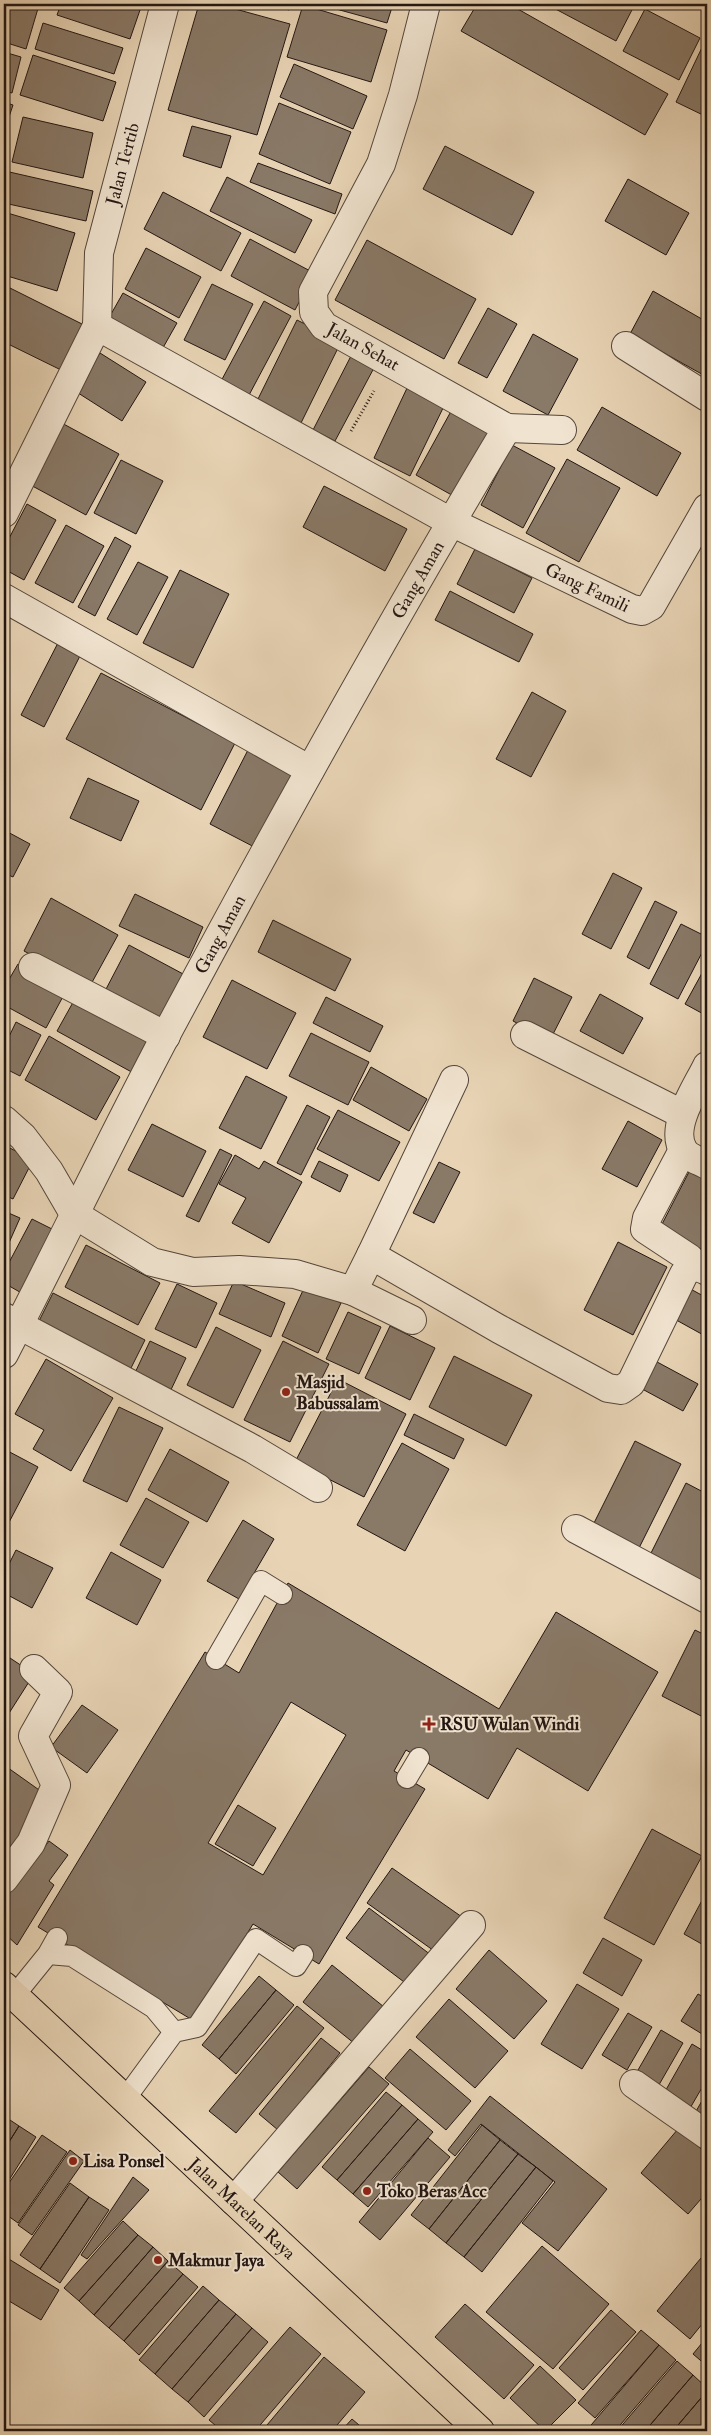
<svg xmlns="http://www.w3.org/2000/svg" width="711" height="2435" font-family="'IM FELL Double Pica',serif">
<rect width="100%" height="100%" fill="#e8d4b5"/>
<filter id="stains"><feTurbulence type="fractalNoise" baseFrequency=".004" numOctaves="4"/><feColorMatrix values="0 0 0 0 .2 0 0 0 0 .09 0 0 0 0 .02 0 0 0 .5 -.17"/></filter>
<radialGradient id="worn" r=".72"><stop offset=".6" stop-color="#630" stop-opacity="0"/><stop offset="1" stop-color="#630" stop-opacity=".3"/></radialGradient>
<path fill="#897967" stroke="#231612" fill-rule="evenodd" d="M 4,4 L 39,5 L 26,49 L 4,42 Z
M 61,4 L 121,4 L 140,10 L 130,39 L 57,15 Z
M 199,4 L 217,4 L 290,24 L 257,135 L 168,110 Z
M 270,4 L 291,4 L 289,10 Z
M 318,4 L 393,4 L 387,23 Z
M 477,4 L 509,4 L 668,94 L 645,135 L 461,31 Z
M 546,4 L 635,4 L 616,41 Z
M 303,5 L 387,30 L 371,82 L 287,57 Z
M 645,9 L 700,38 L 679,80 L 623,51 Z
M 43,23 L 123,48 L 114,74 L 35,49 Z
M 707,37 L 707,117 L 676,102 Z
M 4,52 L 21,57 L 12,93 L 4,91 Z
M 33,55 L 116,82 L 103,121 L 20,95 Z
M 294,64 L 367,96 L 353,129 L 280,97 Z
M 4,102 L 13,105 L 4,132 Z
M 279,103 L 351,132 L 330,184 L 259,154 Z
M 23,117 L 93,133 L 83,178 L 12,162 Z
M 192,126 L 231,136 L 221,168 L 183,156 Z
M 445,146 L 534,192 L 512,235 L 423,189 Z
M 258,163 L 342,194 L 335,214 L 250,182 Z
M 5,171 L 93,191 L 86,221 L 4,203 Z
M 227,177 L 312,220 L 295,253 L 210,211 Z
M 628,179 L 689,213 L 666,255 L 605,221 Z
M 163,192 L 241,233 L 221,271 L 144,229 Z
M 4,212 L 75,233 L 57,291 L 4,275 Z
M 250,239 L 314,273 L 295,310 L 231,276 Z
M 367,240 L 476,299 L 444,359 L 335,300 Z
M 146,248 L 201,277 L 179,318 L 125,289 Z
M 212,284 L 253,304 L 225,360 L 184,340 Z
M 10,288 L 84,325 L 61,370 L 4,342 L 4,300 Z
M 653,291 L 707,322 L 707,377 L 630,334 Z
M 123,293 L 177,323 L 160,353 L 106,323 Z
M 264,301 L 291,316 L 248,397 L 220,383 Z
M 488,308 L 517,324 L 487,378 L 458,363 Z
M 297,320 L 341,342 L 300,425 L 256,403 Z
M 533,334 L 578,359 L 548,415 L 503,391 Z
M 100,353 L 146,382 L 122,421 L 75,391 Z
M 352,354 L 375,366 L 335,441 L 313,430 Z
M 408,386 L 445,404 L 410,476 L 374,458 Z
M 455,404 L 497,428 L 457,498 L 416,475 Z
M 602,407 L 681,453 L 657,496 L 577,450 Z
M 58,421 L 119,454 L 86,515 L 25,482 Z
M 512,445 L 555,468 L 523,528 L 481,505 Z
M 567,459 L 620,488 L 579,562 L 526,533 Z
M 121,460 L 163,481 L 136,534 L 94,513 Z
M 324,486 L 407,529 L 385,571 L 303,527 Z
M 27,504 L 56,520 L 24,580 L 4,569 L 4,548 Z
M 66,525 L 104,546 L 73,603 L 35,583 Z
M 115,537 L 131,546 L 95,616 L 78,607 Z
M 475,549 L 532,578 L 514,613 L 457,584 Z
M 138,562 L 168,577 L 137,635 L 107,619 Z
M 180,570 L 229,594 L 193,668 L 143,643 Z
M 450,591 L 533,634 L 519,662 L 435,620 Z
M 60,639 L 83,650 L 44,727 L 21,715 Z
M 101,673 L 235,743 L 201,810 L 66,739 Z
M 532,692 L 566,711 L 531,777 L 496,759 Z
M 248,750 L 298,776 L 260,850 L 210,824 Z
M 88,778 L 139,801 L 121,841 L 70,818 Z
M 4,830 L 30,844 L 13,877 L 4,873 Z
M 613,873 L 642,888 L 611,949 L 582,934 Z
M 135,894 L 203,927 L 189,958 L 119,926 Z
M 51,898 L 118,935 L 90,986 L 24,951 Z
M 655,901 L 677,912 L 649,969 L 627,957 Z
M 273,920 L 351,959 L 335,991 L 258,952 Z
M 681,924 L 707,937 L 707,943 L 678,999 L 650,984 Z
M 129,945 L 185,975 L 160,1022 L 104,993 Z
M 18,964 L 66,991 L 46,1028 L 4,1005 L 4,988 Z
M 707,964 L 707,1016 L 685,1004 Z
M 534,978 L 572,997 L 550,1040 L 513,1021 Z
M 232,980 L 296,1013 L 267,1069 L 203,1037 Z
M 600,994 L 643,1018 L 623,1054 L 580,1031 Z
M 76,997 L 156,1040 L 137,1075 L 57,1031 Z
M 326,997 L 383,1026 L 370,1052 L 313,1023 Z
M 16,1022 L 41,1035 L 20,1076 L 4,1068 L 4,1047 Z
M 311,1033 L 369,1062 L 348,1105 L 289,1076 Z
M 49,1036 L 120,1077 L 96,1120 L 25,1080 Z
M 371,1067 L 427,1099 L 409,1131 L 353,1100 Z
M 246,1076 L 287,1097 L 261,1149 L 219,1128 Z
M 307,1105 L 330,1117 L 301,1175 L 277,1163 Z
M 338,1110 L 400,1142 L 379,1181 L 317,1149 Z
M 628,1121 L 662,1140 L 637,1187 L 602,1169 Z
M 152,1124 L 206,1151 L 183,1197 L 128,1170 Z
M 4,1145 L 33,1160 L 13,1199 L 4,1195 Z
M 220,1149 L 232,1155 L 199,1222 L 186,1216 Z
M 235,1155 L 259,1169 L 264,1161 L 302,1182 L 269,1243 L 232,1223 L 246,1198 L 219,1184 Z
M 319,1161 L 348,1175 L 340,1192 L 311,1177 Z
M 439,1162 L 460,1172 L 434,1223 L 413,1213 Z
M 690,1170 L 707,1180 L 707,1252 L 660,1228 Z
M 4,1211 L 20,1218 L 4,1254 Z
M 32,1219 L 58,1232 L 25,1295 L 4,1283 L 4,1272 Z
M 618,1242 L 667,1267 L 633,1335 L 584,1310 Z
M 86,1245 L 160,1283 L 138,1325 L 65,1287 Z
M 234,1281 L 285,1303 L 271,1337 L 219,1314 Z
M 177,1284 L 217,1303 L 196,1348 L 155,1329 Z
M 305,1286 L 341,1303 L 318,1353 L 282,1336 Z
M 685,1286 L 707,1298 L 707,1337 L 669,1316 Z
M 53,1293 L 145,1340 L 129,1372 L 37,1325 Z
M 348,1312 L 381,1327 L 359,1374 L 326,1359 Z
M 390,1326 L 435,1348 L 410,1400 L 365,1378 Z
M 216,1327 L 261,1350 L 233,1408 L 187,1385 Z
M 150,1341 L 186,1358 L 169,1394 L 133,1377 Z
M 283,1341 L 329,1364 L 290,1442 L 244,1420 Z
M 454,1356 L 532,1395 L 506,1446 L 429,1407 Z
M 646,1356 L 698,1384 L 683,1411 L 631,1383 Z
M 46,1359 L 113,1398 L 71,1471 L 33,1449 L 44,1430 L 15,1414 Z
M 338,1379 L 406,1414 L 364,1497 L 295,1462 Z
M 119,1407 L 163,1428 L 127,1502 L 83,1481 Z
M 414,1414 L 464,1439 L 454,1459 L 404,1435 Z
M 635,1441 L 681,1464 L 635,1556 L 589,1533 Z
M 402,1443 L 449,1469 L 405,1551 L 357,1525 Z
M 4,1449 L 38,1467 L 5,1530 L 4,1529 Z
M 170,1449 L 229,1482 L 207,1522 L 148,1490 Z
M 686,1483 L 707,1494 L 707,1577 L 703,1586 L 648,1559 Z
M 146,1498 L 189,1522 L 163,1568 L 120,1545 Z
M 243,1520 L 274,1539 L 239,1599 L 207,1581 Z
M 16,1550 L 53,1568 L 32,1608 L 4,1593 L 4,1574 Z
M 111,1552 L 161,1580 L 137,1625 L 86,1598 Z
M 288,1583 L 499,1709 L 556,1612 L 658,1672 L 588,1791 L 517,1748 L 488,1799 L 406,1750 L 394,1771 L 425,1789 L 319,1964 L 253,1924 L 194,2021 L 38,1927 L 205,1652 L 239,1673 ZM 291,1702 L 346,1735 L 263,1875 L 208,1843 Z
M 695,1630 L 707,1636 L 707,1719 L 662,1696 Z
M 4,1654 L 34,1674 L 4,1721 Z
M 82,1705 L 118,1730 L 87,1773 L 51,1747 Z
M 4,1765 L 49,1797 L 4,1861 Z
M 238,1805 L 276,1828 L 253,1866 L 215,1844 Z
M 652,1829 L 702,1856 L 654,1945 L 604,1918 Z
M 49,1841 L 68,1855 L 49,1881 L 54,1885 L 17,1945 L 4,1933 L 4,1892 L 31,1865 Z
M 392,1868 L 462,1917 L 437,1953 L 367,1903 Z
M 707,1891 L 707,1947 L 684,1934 Z
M 369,1908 L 431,1955 L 408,1985 L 346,1938 Z
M 603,1938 L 642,1960 L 622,1996 L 583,1973 Z
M 489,1950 L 547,2001 L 514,2039 L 456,1989 Z
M 332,1965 L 389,2011 L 360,2048 L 303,2002 Z
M 259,1976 L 276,1990 L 219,2059 L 202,2045 Z
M 577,1984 L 619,2009 L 582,2069 L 541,2044 Z
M 276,1990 L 294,2005 L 236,2074 L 219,2059 Z
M 698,1994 L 707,1999 L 707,2037 L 681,2021 Z
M 449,1999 L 508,2051 L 475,2088 L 416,2037 Z
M 297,2006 L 324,2028 L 236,2133 L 209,2111 Z
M 628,2013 L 652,2027 L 627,2070 L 602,2055 Z
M 661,2030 L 683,2043 L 656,2090 L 634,2077 Z
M 321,2038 L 340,2053 L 278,2130 L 259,2114 Z
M 692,2044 L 707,2053 L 707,2079 L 689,2110 L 663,2095 Z
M 410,2049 L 471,2101 L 446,2130 L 385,2078 Z
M 369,2067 L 389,2084 L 297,2189 L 278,2172 Z
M 386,2092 L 402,2105 L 337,2180 L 322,2167 Z
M 707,2092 L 707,2129 L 691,2120 Z
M 490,2096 L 607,2189 L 558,2251 L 522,2223 L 555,2182 L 481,2124 L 455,2156 L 448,2150 Z
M 402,2105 L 418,2119 L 353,2194 L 337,2180 Z
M 4,2116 L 19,2126 L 4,2150 Z
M 418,2119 L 433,2132 L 368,2207 L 353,2194 Z
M 482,2125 L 500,2140 L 429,2229 L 411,2215 Z
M 19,2126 L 36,2137 L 4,2188 L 4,2150 Z
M 678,2129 L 707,2154 L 707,2192 L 688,2214 L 641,2173 Z
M 42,2135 L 67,2152 L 18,2223 L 4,2213 L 4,2190 Z
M 428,2138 L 450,2157 L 380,2240 L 359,2222 Z
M 500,2140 L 518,2154 L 446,2243 L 429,2229 Z
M 70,2150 L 84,2161 L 32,2235 L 18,2225 Z
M 518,2154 L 536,2167 L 464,2257 L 446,2243 Z
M 536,2167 L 553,2181 L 482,2272 L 464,2257 Z
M 133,2177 L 149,2190 L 87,2259 L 81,2255 Z
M 70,2183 L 89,2197 L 40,2269 L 20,2255 Z
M 89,2197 L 109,2210 L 60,2283 L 40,2269 Z
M 123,2221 L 138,2235 L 79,2301 L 64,2288 Z
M 138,2235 L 153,2247 L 94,2315 L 79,2301 Z
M 542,2246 L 609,2304 L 553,2369 L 486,2312 Z
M 153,2247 L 168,2261 L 109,2328 L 94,2315 Z
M 4,2256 L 59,2290 L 41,2320 L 4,2298 Z
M 701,2258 L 707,2263 L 707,2318 L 690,2339 L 657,2311 Z
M 168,2261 L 183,2274 L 124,2341 L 109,2328 Z
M 183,2274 L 198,2287 L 139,2355 L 124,2341 Z
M 203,2286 L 219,2300 L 155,2374 L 139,2360 Z
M 219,2300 L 236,2314 L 172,2389 L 155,2374 Z
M 465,2304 L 534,2365 L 504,2399 L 435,2337 Z
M 611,2310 L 636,2332 L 583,2390 L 559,2368 Z
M 236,2314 L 252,2328 L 188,2402 L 172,2389 Z
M 290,2327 L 321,2354 L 255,2431 L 222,2431 L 209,2420 Z
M 252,2328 L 268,2342 L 204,2417 L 188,2402 Z
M 641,2330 L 659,2345 L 595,2418 L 578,2403 Z
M 707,2337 L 707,2366 L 693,2354 Z
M 659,2345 L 676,2360 L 615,2431 L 586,2431 Z
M 324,2357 L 365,2392 L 332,2431 L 262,2431 Z
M 677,2361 L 693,2375 L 645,2431 L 617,2431 Z
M 540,2366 L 576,2400 L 545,2431 L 510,2398 Z
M 693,2375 L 707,2388 L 707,2391 L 673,2431 L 645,2431 Z
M 707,2391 L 707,2424 L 701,2431 L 673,2431 Z
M 352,2419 L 366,2431 L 341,2431 Z"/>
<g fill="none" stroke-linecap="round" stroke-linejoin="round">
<defs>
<path id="lane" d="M 216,1659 L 261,1581 L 282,1594
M 407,1778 L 419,1758
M 48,1954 L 72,1956 L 154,2008 L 174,2032
M 14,1996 L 48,1954 L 57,1938
M 125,2099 L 174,2032 L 197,2027 L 256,1939 L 296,1966 L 303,1955"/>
<g id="street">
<path id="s1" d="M 97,326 L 451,522 L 632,609 L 642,611 L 651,606 L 707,508"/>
<path d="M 626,346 L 707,397"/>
<path d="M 507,428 L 562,430"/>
<path id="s2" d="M 4,513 L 97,326 L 99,253 L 165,4"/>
<path d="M 4,598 L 310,770"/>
<path d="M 33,967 L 166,1036"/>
<path d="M 525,1035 L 682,1114"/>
<path d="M 707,1066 C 697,1087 668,1128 684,1151 C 689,1158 700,1161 707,1165"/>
<path d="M 4,1120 L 23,1137 L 49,1171 L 74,1214 L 152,1262 L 193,1272 L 239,1270 L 295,1274 L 353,1291 L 371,1255 L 499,1329 L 608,1388 L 621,1390 L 631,1383 L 684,1274 C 692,1265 697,1266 707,1271"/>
<path d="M 683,1150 L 647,1218 L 645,1229 L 689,1258 L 697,1266"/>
<path d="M 371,1255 L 454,1080"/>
<path d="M 353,1291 L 412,1320"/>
<path d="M 4,1317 L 253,1449 L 318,1488"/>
<path id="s3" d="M 4,1354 C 59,1248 111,1139 167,1033 C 276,829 388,627 507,428 L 324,326 L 314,312 L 313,292 L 381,164 L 403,95 L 426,4"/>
<path d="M 576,1529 L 707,1599"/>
<path d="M 4,1879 L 31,1843 L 56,1785 L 33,1736 L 58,1692 L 34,1669"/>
<path d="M 634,2084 L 707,2135"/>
<path d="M 234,2201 L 471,1925"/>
</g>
<g id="primary">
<path id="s4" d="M 4,1986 L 480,2431"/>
</g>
</defs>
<use href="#lane" stroke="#54463b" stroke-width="22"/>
<use href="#street" stroke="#54463b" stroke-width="30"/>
<use href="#primary" stroke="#231612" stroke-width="30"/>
<path stroke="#231612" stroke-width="3" stroke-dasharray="1 2.5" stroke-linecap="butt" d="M 351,431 L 374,391"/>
<use href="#lane" stroke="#f0e3cf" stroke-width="20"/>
<use href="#street" stroke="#f0e3cf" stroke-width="28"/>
<use href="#primary" stroke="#e8d4b5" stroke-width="28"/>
</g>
<g fill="#8f2418" stroke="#f0e3cf" stroke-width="2">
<circle cx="286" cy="1392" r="5"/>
<path d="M426.5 1716.5h5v5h5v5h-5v5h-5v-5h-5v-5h5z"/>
<circle cx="73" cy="2161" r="5"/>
<circle cx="367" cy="2191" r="5"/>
<circle cx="158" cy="2260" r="5"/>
</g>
<g text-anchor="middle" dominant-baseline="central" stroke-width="4" stroke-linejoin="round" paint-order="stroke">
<g font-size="18" fill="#231612" stroke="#f0e3cf">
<text stroke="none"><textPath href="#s2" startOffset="374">Jalan Tertib</textPath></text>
<text transform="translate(363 347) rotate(29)">Jalan Sehat</text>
<text stroke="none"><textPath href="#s3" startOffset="878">Gang Aman</textPath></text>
<text stroke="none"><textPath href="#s1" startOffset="556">Gang Famili</textPath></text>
<text stroke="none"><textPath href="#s3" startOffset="472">Gang Aman</textPath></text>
<text stroke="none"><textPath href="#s4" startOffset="326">Jalan Marelan Raya</textPath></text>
</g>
<g font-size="18" font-weight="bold" fill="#231612" stroke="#f0e3cf" text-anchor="start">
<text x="296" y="1382">Masjid<tspan x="296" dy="21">Babussalam</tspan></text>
<text x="440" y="1724">RSU Wulan Windi</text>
<text x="83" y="2161">Lisa Ponsel</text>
<text x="377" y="2191">Toko Beras Acc</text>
<text x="168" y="2260">Makmur Jaya</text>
</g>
</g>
<rect width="711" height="2435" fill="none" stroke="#e8d4b5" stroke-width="20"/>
<rect x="5" y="5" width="701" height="2425" fill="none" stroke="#231612" stroke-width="2.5"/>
<rect x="10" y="10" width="691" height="2415" fill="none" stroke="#231612"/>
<rect width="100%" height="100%" filter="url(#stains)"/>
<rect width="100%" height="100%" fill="url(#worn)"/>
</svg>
